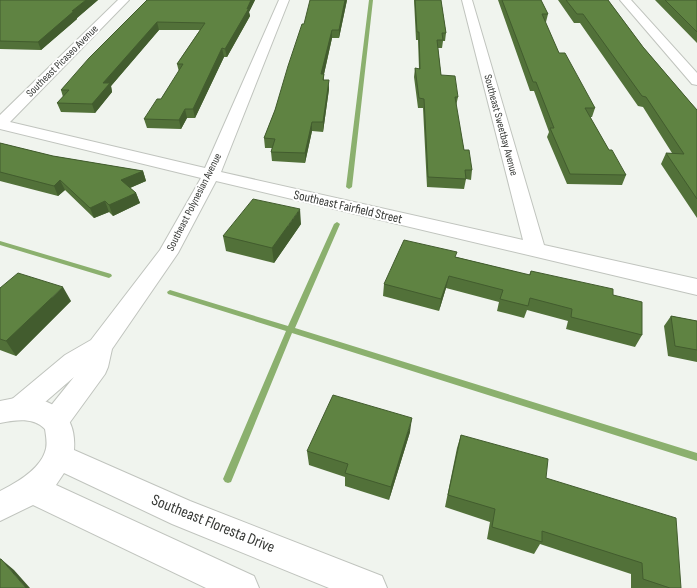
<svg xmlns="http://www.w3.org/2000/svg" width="697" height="588" font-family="'Sofia Sans Condensed',sans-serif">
<rect width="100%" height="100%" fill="#f0f4ee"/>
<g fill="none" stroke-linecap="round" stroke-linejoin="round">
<path fill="#8bb06e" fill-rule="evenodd" d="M 369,0 L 373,0 L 352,187 L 349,189 L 346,187 Z
M 337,222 L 340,224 L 295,328 L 697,453 L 697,461 L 292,333 L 231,482 L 228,483 L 225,482 L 223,479 L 286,331 L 168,294 L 167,292 L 170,290 L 288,326 L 334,224 Z
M 0,241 L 111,274 L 112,276 L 109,278 L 0,245 Z"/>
<defs>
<path id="minor" d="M 118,0 L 129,0 L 10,122 L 205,168 L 279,0 L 289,0 L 221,172 L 523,240 L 462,0 L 472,0 L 544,245 L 697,279 L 697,295 L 216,181 L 178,253 L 112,349 L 108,367 L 105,374 L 65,429 L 55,433 L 45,429 L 41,421 L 45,413 L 74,377 L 29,416 L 20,419 L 11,416 L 7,408 L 11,400 L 65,355 L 91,340 L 160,250 L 201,178 L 0,129 L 0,115 Z
M 620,0 L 631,0 L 697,73 L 697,85 L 692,84 Z"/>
<path id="tertiary" d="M 20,397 C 53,398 77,413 74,450 L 190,501 L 382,576 L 387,588 L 329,588 L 172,524 L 64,473 L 56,485 L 254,576 L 259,588 L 206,588 L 33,505 L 0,521 L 0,491 C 16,483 39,470 45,452 C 48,445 46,436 45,429 C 33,417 16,420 0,423 L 0,401 Z"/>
</defs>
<use href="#minor" stroke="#c0c4be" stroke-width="2"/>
<use href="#tertiary" stroke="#c0c4be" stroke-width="2"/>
<use href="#minor" fill="#fff" fill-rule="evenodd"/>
<use href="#tertiary" fill="#fff" fill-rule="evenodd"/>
</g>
<path fill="#527139" d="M 0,0 L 98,0 L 77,18 L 77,19 L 41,50 L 0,49 Z
M 147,0 L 255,0 L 249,12 L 250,16 L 227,57 L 224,57 L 195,118 L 187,118 L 181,129 L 147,128 L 144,119 L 161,99 L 179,72 L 177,64 L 200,30 L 159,30 L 111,86 L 112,92 L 95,113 L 61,112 L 57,103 L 63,97 L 61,90 Z
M 347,0 L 339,38 L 332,38 L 324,74 L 324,80 L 329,89 L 323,132 L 312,131 L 305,163 L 272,161 L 271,152 L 272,148 L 265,148 L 264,138 L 275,110 L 304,24 Z
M 414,0 L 441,0 L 446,33 L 445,41 L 443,41 L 442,48 L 438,48 L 441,75 L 458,97 L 456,106 L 464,150 L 472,170 L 471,180 L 466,179 L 464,189 L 427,187 L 423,108 L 418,108 L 414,77 L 415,68 L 419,69 L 418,40 L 416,40 Z
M 498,0 L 541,0 L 548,14 L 546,22 L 545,22 L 559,53 L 595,108 L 592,117 L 590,117 L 609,150 L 626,175 L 622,185 L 567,184 L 547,137 L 549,132 L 534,91 L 530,91 Z
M 558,0 L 608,0 L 643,47 L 697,110 L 697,218 L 661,164 L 666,153 L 672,153 L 643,107 L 638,106 L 580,23 L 574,23 Z
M 655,0 L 697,0 L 697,43 Z
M 0,143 L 53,156 L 143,171 L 146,181 L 130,188 L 136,193 L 140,203 L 113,216 L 109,212 L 94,218 L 65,190 L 58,196 L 0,181 Z
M 301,224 L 274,263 L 226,251 L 223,236 Z
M 456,257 L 529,275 L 531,271 L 613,295 L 642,335 L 635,347 L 566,329 L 568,321 L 527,310 L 524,318 L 497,311 L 499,302 L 446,288 L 439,311 L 383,296 L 384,284 Z
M 0,288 L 71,301 L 16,356 L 0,350 Z
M 671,316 L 697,321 L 697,362 L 668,356 L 664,326 Z
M 410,432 L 389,500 L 345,486 L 345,477 L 309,465 L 307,451 Z
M 461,435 L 546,478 L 681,588 L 631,588 L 631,574 L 540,544 L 534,554 L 487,539 L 490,522 L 445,507 L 457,448 Z"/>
<path fill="#425c2e" d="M 86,0 L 98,0 L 77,18 L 77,19 L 41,50 L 38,42 L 72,11 Z
M 251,0 L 255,0 L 249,12 L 250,16 L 227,57 L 225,49 L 247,9 Z
M 345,0 L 347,0 L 339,38 L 339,30 Z
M 157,22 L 159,30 L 111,86 L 112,92 L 95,113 L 92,104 L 103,83 Z
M 332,30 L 332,38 L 322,83 L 321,74 Z
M 222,48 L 224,57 L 195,118 L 193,109 Z
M 329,80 L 329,89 L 323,132 L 323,122 Z
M 185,109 L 187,118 L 181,129 L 179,120 Z
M 312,122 L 312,131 L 305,163 L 305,153 Z
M 143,171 L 146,181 L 125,190 L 121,180 Z
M 60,180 L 65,190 L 58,196 L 54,186 Z
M 136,193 L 140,203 L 113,216 L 109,205 Z
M 105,201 L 109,212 L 94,218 L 90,208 Z
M 300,209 L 301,224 L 274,263 L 272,248 Z
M 449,276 L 446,288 L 439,311 L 441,299 Z
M 63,287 L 71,301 L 16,356 L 6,341 Z
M 412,418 L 410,432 L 389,500 L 391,487 Z
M 1,559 L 14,570 L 30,588 L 26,588 Z"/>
<path fill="#5f8342" stroke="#425c2e" d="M 0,0 L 86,0 L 72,11 L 74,11 L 38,42 L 0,41 Z
M 147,0 L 251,0 L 247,9 L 249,8 L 225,49 L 222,48 L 193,109 L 185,109 L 179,120 L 144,119 L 157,99 L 161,99 L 183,64 L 177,64 L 205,23 L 157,22 L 103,83 L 110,83 L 92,104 L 57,103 L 69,90 L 61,90 L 89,58 Z
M 310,0 L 345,0 L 339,30 L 332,30 L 321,74 L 324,74 L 323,80 L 329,80 L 323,122 L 312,122 L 305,153 L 271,152 L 275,139 L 264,138 L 275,110 L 288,66 L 302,24 L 304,24 Z
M 415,0 L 441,0 L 446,33 L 442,33 L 443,40 L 437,40 L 441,75 L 455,76 L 458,97 L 455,97 L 464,150 L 469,150 L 472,170 L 465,170 L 466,179 L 428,177 L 424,99 L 419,98 L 415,68 L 420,69 L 419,32 L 417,32 Z
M 502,0 L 541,0 L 548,14 L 542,14 L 559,53 L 565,53 L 595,108 L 585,108 L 609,150 L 612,150 L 626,175 L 570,174 L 550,128 L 554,128 L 536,82 L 533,82 Z
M 566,0 L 608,0 L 643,47 L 690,102 L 697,110 L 697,199 L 666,153 L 684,154 L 646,97 L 642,96 L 583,14 L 577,14 Z
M 665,0 L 697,0 L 697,32 Z
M 0,143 L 53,156 L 143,171 L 121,180 L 136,193 L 109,205 L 105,201 L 90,208 L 60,180 L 54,186 L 0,172 Z
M 253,199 L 300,209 L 272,248 L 223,236 Z
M 404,240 L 457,252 L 455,257 L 530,275 L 531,271 L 613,289 L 613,295 L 642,302 L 642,335 L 571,317 L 572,309 L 530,298 L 528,306 L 500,299 L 503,290 L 449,276 L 441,299 L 384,284 Z
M 18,273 L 63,287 L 6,341 L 0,339 L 0,288 Z
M 671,316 L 697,321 L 697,350 L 675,346 Z
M 333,395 L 412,418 L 391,487 L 345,473 L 348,464 L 307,451 Z
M 461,435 L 548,459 L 546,478 L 676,518 L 681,588 L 670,588 L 643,579 L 642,563 L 542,531 L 542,542 L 492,527 L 495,509 L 448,495 Z
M 0,559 L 1,559 L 26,588 L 0,588 Z"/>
<g text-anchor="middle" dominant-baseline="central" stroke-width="4" stroke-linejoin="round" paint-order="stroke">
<g font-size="11" fill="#373936" stroke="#fff">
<text transform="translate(62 61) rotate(-45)">Southeast Picaseo Avenue</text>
<text transform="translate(501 125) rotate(75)">Southeast Sweetbay Avenue</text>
<text transform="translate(194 202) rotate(-63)">Southeast Polynesian Avenue</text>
</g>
<g font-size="13" fill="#373936" stroke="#fff">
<text transform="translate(348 207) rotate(13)">Southeast Fairfield Street</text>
</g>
<g font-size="16" fill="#373936" stroke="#fff">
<text transform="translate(213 524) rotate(22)">Southeast Floresta Drive</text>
</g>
</g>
</svg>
